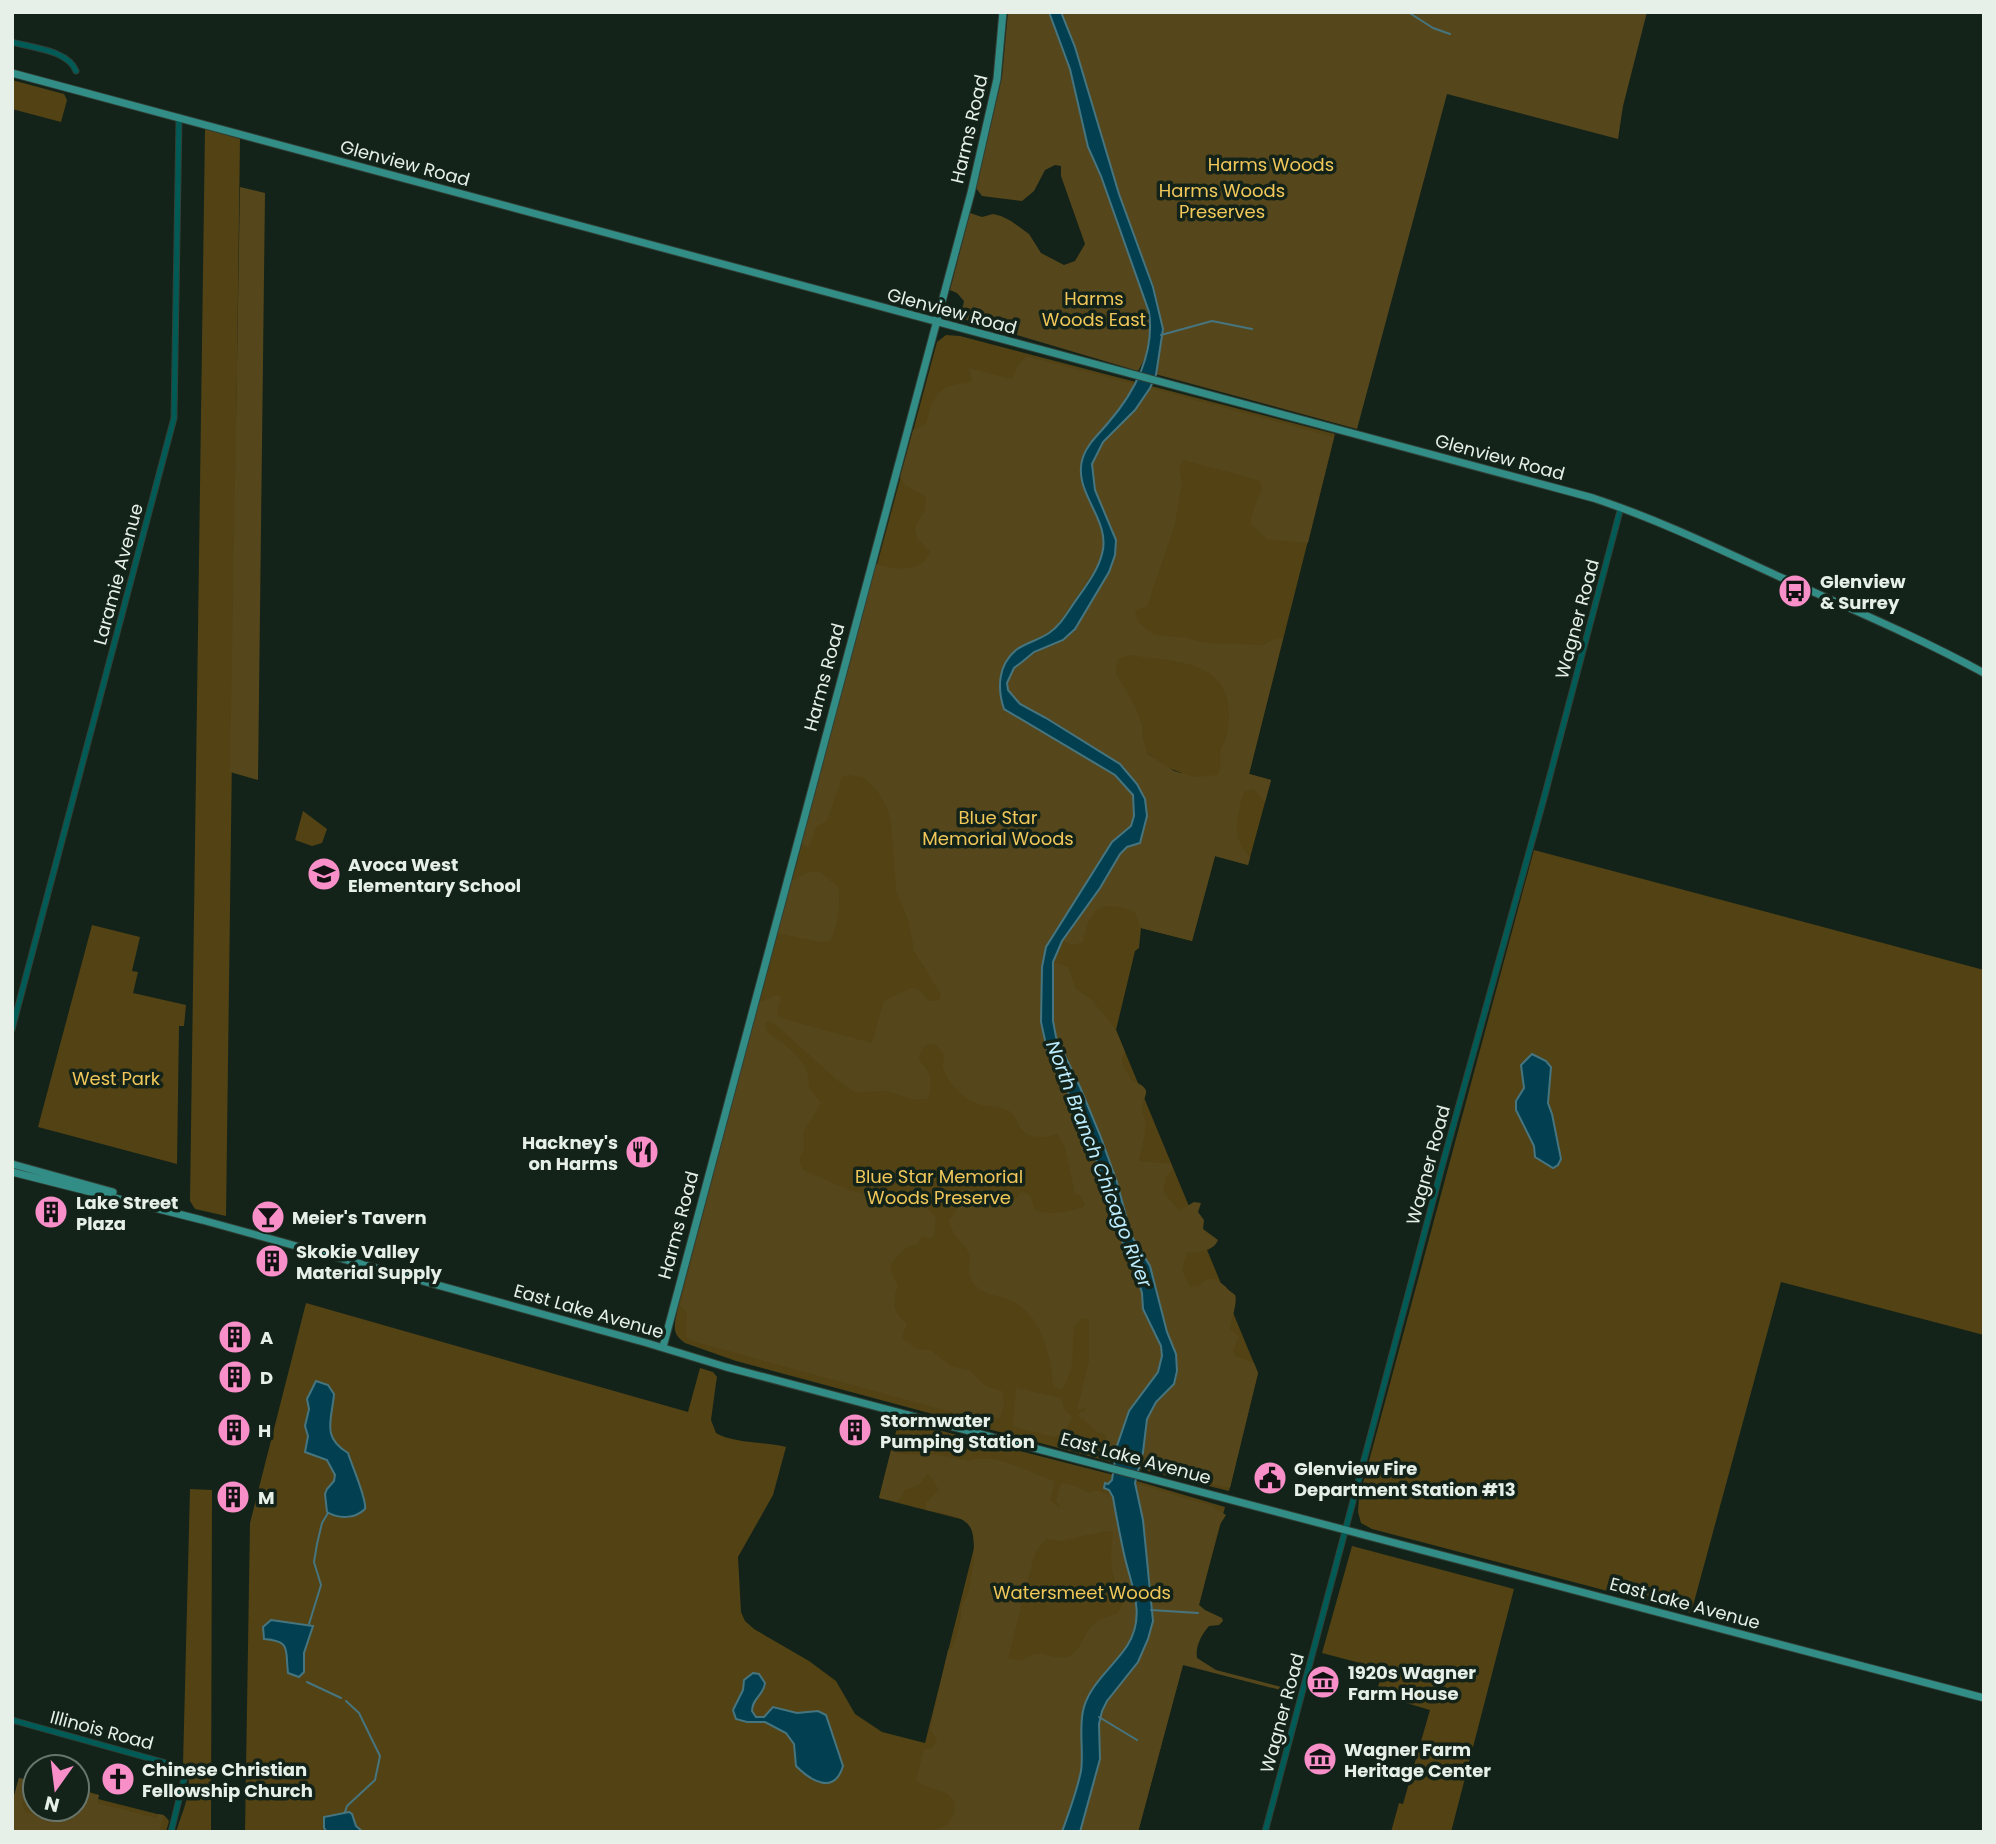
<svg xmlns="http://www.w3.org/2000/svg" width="1996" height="1844" font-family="Poppins,sans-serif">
<rect width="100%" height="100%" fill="#132319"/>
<path fill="#534214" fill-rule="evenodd" d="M 12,80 L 64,94 L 67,100 L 61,122 L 12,109 Z
M 205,129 L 240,139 L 226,1216 L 195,1209 L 190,1201 Z
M 946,335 L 960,336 L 1335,434 L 1249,774 L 1271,780 L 1248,865 L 1215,856 L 1192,941 L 1141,928 L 1139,948 L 1135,951 L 1116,1030 L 1258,1373 L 1229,1491 L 1111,1462 L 736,1361 L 685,1343 C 680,1339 676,1336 675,1330 C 673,1319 690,1260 694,1244 L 937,342 ZM 1147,753 L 1168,768 L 1182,773 L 1084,822 Z
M 303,811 L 327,829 L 322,843 L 312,846 L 295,840 Z
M 1534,850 L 1984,970 L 1984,1335 L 1781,1282 L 1691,1613 L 1372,1529 L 1361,1523 L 1358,1512 L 1359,1498 Z
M 92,925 L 140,937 L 132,971 L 138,972 L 133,993 L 186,1005 L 184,1026 L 179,1026 L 177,1164 L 38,1127 Z
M 306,1303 L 688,1412 L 700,1368 L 713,1372 L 717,1377 L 716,1383 L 711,1420 L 716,1433 C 731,1443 766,1442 786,1447 L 773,1495 L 738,1557 L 741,1612 L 745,1621 L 754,1629 L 809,1661 L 836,1681 L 855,1714 L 882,1732 L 925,1743 L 980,1524 L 879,1498 L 899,1420 L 1137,1481 L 1225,1507 L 1138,1832 L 245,1832 L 250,1523 Z
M 190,1489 L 212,1490 L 211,1832 L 176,1832 C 182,1812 197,1783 183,1765 Z
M 1352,1546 L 1514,1589 L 1451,1832 L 1391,1832 L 1399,1803 L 1403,1804 L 1430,1710 L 1376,1694 L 1383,1669 L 1322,1653 Z
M 19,1778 L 35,1782 L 35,1809 L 77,1809 L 77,1789 L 79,1789 L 99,1795 L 98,1799 L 165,1816 L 169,1821 L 166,1832 L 12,1832 L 12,1803 Z"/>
<path fill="#56461b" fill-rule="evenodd" d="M 1008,12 L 1049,12 L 1070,69 L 1088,147 L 1101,176 L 1149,312 L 1150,343 L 1147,355 L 1138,371 L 953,316 L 963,306 L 964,301 L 957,293 L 950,290 L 970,213 L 982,217 L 993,214 L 1001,216 L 1011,221 L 1029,234 L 1041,253 L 1064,265 L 1075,261 L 1085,244 L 1061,176 L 1061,166 L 1055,165 L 1045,170 L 1034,191 L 1022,201 L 982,196 L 976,188 L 1002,77 Z
M 1061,12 L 1647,12 L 1623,106 L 1618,139 L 1447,94 L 1357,429 L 1155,374 L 1163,329 L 1154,287 L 1119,194 Z
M 240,187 L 265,193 L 258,780 L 230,772 Z
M 1026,356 L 1134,384 C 1121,412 1097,430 1083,457 L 1104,542 L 1099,563 L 1056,627 L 1006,661 L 1004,709 L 1115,775 L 1133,795 L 1134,816 L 1131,826 L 1112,842 L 1046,947 L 1042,967 L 1041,1022 L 1048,1054 L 1063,1080 L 1095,1156 L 1126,1253 L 1135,1270 L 1142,1293 L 1143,1310 L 1161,1346 L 1162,1356 L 1158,1372 L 1129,1411 L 1117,1446 L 1117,1460 C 1101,1457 1108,1446 1106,1435 L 1096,1432 L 1084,1419 L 1078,1417 L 1080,1412 L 1086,1411 L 1086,1408 L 1078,1410 L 1078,1406 L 1089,1361 L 1089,1318 L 1082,1318 L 1074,1326 C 1071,1350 1077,1366 1062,1389 L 1053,1387 C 1052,1357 1041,1313 1010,1300 C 996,1295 981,1295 972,1281 C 965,1271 974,1260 968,1251 C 961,1241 949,1231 949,1219 L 956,1212 L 958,1197 L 963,1190 L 970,1190 C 979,1200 996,1203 1010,1203 L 1022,1192 L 1030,1195 L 1035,1210 C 1049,1217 1069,1211 1083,1207 L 1085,1204 L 1080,1195 L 1075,1194 L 1065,1147 L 1057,1134 C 1045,1139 1031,1139 1021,1129 C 1016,1123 1017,1116 1009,1111 C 1001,1107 992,1107 982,1105 C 967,1102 948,1084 943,1068 C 942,1063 945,1058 944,1053 L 935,1044 L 926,1045 L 919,1055 C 920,1064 923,1064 927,1070 C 932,1077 931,1093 927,1099 L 911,1099 L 887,1091 L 855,1092 L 837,1080 L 774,1023 L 768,1021 L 765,1023 L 767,1032 C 784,1043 799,1054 807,1072 C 809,1078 808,1084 810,1089 C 813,1095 818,1097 821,1103 L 803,1132 L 804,1149 L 799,1160 L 803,1170 L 848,1190 L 926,1208 L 936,1217 L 934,1235 L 931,1239 L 922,1236 L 917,1245 C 908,1245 908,1246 902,1252 C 887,1265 888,1268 898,1285 C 892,1301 892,1312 907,1324 L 902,1338 L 918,1350 L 931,1350 L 950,1366 L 969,1370 L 987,1387 L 1002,1391 L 1004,1404 L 1000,1418 L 990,1418 L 983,1413 L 969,1417 L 692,1341 L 686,1337 L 687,1312 L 680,1305 L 758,1003 L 776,995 L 781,996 L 777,1017 L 872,1043 L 884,1001 L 911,988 L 920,990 L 928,1001 L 939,1000 L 941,994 L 914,951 L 909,922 L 896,890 L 891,821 L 886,806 L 878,792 L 865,778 L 849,775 L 842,777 L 827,821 L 816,827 L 810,845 L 807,847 L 801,843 L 875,564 C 894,569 923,575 930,551 L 917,538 L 915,528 L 925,510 L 926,497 L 904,484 L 900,477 L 913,430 L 926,425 C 930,409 933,392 950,386 C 957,383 966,384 973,381 L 968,368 L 1012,379 L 1017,367 Z
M 1150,388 L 1334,437 L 1308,543 L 1267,539 L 1251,524 C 1251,510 1260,500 1262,486 L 1258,480 L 1184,460 L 1179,467 L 1182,483 L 1175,524 L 1147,606 L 1135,611 L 1138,621 L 1148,631 L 1155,635 L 1185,638 L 1207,643 L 1263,645 L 1274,639 L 1283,638 L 1249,774 L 1271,780 L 1265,802 L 1254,789 L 1244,792 C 1236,816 1231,837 1250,857 L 1248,865 L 1215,856 L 1192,941 L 1141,928 L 1134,911 C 1099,900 1091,906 1083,942 L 1073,945 L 1062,941 L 1100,888 L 1120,854 L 1127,847 L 1140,843 L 1147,816 L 1145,799 C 1113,772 1081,742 1047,718 C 1034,709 1014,706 1008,689 C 1004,678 1014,668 1022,662 L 1075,629 L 1109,572 L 1113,527 L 1104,514 L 1095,490 L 1092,464 L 1103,442 L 1135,410 ZM 1128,655 C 1181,662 1241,660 1227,734 C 1226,739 1223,744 1221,749 C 1219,758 1223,767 1218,775 L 1196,777 L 1174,771 L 1147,753 L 1142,734 L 1142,725 L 1136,708 L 1116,673 L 1117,660 Z
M 819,871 L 838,887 C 841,903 838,927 830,941 L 820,942 L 777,933 L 790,882 L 806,873 Z
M 1053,962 L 1068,967 L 1076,989 L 1092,1000 L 1116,1030 L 1125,1052 C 1117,1065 1127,1068 1130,1079 C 1156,1091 1143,1092 1142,1110 C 1142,1114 1145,1117 1145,1121 C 1147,1134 1141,1149 1139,1161 L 1171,1164 L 1173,1169 L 1166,1176 L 1163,1191 L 1179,1211 L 1194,1202 L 1201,1203 L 1198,1212 L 1204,1220 L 1203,1229 L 1218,1240 C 1214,1251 1198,1253 1187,1252 L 1182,1270 L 1190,1287 L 1198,1287 C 1208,1274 1216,1278 1226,1287 C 1227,1289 1234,1294 1235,1295 C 1238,1301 1231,1321 1230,1329 L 1239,1336 L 1233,1351 L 1235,1356 L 1254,1363 L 1258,1373 L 1230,1488 L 1140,1467 L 1147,1419 L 1156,1402 L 1168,1392 L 1176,1354 L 1167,1332 L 1150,1266 L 1131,1235 L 1117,1182 L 1100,1135 L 1080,1087 L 1056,1037 L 1053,1021 Z
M 1016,1388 L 1061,1398 L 1065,1411 L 1072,1416 C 1069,1426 1064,1434 1054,1437 L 1015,1427 L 1013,1426 Z
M 891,1450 C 905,1457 910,1455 924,1454 C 930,1453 963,1459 969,1461 C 996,1451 1028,1473 1055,1481 L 1050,1500 L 1059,1508 L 1061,1506 L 1056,1501 L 1061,1483 L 1076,1486 L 1088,1493 L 1097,1490 L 1113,1497 L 1124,1554 L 1134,1586 L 1137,1607 L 1137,1621 L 1134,1633 L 1127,1647 L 1097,1683 L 1082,1723 L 1081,1771 L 1062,1832 L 922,1832 C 930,1830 938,1830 944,1826 C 956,1819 960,1801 946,1793 C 936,1787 924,1789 916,1779 L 924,1749 L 932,1748 L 937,1741 L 931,1730 L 931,1725 L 948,1650 L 953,1647 C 956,1637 960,1626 961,1615 C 961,1611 960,1609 962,1605 C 963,1601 966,1599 967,1596 C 972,1583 978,1539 970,1527 C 962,1514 939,1513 926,1510 L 926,1503 L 939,1490 L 928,1473 L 919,1485 L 905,1490 L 898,1502 L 879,1498 ZM 1107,1531 L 1113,1531 C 1110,1564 1109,1572 1124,1602 L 1118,1613 C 1109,1616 1100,1619 1093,1625 C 1084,1633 1081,1651 1069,1656 C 1056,1662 1043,1650 1031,1655 C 1027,1657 1025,1660 1022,1661 L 1008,1658 L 1035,1553 L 1046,1539 L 1059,1541 Z
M 1135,1483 L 1209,1505 L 1226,1515 L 1219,1526 L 1199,1605 L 1205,1610 L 1222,1618 L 1223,1621 L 1219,1625 L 1209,1626 C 1202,1634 1195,1646 1197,1658 L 1216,1670 L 1285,1688 L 1288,1692 L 1183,1665 L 1138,1832 L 1080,1832 L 1100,1759 L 1099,1724 L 1102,1711 L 1118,1687 L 1153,1605 L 1143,1520 Z
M 19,1778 L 35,1782 L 35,1791 L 27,1795 L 22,1803 L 25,1812 C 34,1815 45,1819 54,1815 C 65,1811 65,1809 77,1809 L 78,1792 L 99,1795 L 97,1803 L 156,1818 L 158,1814 L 164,1815 L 159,1832 L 12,1832 L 12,1803 Z"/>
<path fill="#024051" stroke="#46757f" stroke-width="2" d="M 1049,12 L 1061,12 L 1075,47 L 1119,194 L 1153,287 L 1163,329 L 1156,375 L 1150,388 L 1135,410 L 1103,442 L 1092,464 L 1095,490 L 1116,540 L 1115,555 L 1109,572 L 1075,629 L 1063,640 L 1034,652 L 1022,662 L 1014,668 L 1007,683 L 1008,690 L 1020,704 L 1046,718 L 1120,764 L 1137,784 L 1145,799 L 1147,816 L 1140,843 L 1127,847 L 1120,854 L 1100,888 L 1062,941 L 1053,962 L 1053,1021 L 1056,1037 L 1080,1087 L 1100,1135 L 1117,1182 L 1131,1235 L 1150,1266 L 1167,1332 L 1176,1354 L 1177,1371 L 1174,1384 L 1156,1402 L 1147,1419 L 1143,1452 L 1135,1483 L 1143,1520 L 1153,1621 L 1148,1639 L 1138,1662 L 1107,1701 L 1102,1711 L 1099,1724 L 1100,1759 L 1080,1832 L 1062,1832 C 1069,1812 1077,1791 1081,1771 C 1084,1750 1078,1726 1084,1707 C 1091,1683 1113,1667 1127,1646 C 1147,1615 1131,1586 1124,1554 C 1120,1535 1116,1516 1113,1497 L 1109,1490 L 1104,1488 L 1105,1483 L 1108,1484 L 1112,1480 L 1117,1446 L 1129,1411 L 1158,1372 L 1162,1356 L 1161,1346 L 1143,1309 L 1142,1293 L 1135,1270 L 1126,1253 L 1095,1156 L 1063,1080 L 1048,1054 L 1041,1022 L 1042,967 L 1046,947 L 1112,842 L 1131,826 L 1134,816 L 1133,795 L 1115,775 L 1004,709 C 997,688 998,665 1016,650 C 1025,643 1039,640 1049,633 C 1058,627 1064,618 1070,609 C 1081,592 1097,574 1102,554 C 1112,519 1071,492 1083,457 C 1088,443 1099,434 1108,423 C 1135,392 1155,353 1149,312 L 1101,176 L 1088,147 L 1070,69 Z
M 1532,1054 L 1546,1061 L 1551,1067 L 1548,1103 L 1552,1114 L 1561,1159 L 1558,1165 L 1553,1168 L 1535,1157 L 1534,1146 L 1516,1110 L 1516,1101 L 1524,1088 L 1521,1065 Z
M 316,1381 L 328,1385 L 334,1394 C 332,1420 321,1437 348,1453 C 352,1466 367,1499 365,1509 C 355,1519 338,1519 327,1512 L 325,1494 L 327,1489 L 334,1481 L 335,1475 L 327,1460 L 305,1452 L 308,1436 L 305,1426 L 309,1409 L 307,1399 Z
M 271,1620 L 313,1626 L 304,1653 L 304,1672 L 299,1677 L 288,1673 C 285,1650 292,1641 264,1639 L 263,1627 Z
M 753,1673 L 759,1674 L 765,1683 C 764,1695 752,1698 752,1711 L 756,1717 L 764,1717 L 773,1707 L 797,1713 L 818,1711 L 826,1715 L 843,1766 C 834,1796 810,1780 796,1766 L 794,1744 L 786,1733 L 765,1722 L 747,1722 L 736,1719 L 733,1710 L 743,1690 L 744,1680 Z
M 349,1812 L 352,1814 L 356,1826 L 363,1832 L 327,1832 L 324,1828 L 324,1817 Z"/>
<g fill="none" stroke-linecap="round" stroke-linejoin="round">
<path stroke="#46757f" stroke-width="2" d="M 1408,12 L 1433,28 L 1450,34
M 1161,335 L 1212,321 L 1252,329
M 1151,1610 L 1198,1613
M 309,1624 L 321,1585 L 314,1562 L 317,1544 L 322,1523 L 328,1513
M 307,1682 L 341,1698
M 1099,1717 L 1137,1740
M 345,1812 L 347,1806 L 375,1780 L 380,1756 L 359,1713 L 346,1701"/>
<defs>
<path id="minor" d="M 12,42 C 32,48 68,50 76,71
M 12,1029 L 174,418 L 179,117
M 12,1720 L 177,1766 L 182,1771 L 184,1779 L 171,1832
M 1265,1832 L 1444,1159 L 1544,798 L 1621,507"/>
<path id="major" d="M 12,73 L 1593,498 C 1657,519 1719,549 1780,577 C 1849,608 1918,637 1984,673
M 12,1164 L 113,1192
M 12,1172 L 202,1220 L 647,1343 L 726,1367 L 1984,1698
M 663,1347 L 971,193 L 997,79 L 1003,12"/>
</defs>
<use href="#minor" stroke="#314036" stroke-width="7"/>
<use href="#major" stroke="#314036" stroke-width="9"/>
<use href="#minor" stroke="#005b56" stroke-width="5"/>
<use href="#major" stroke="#338d87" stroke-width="7"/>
</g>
<defs>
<symbol id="bus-disc" viewBox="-11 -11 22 22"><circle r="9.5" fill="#f98fc8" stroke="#132319"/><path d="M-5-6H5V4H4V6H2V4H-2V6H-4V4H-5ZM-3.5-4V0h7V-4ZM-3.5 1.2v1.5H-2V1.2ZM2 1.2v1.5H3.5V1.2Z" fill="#111"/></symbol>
<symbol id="school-disc" viewBox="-11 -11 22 22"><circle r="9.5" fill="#f98fc8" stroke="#132319"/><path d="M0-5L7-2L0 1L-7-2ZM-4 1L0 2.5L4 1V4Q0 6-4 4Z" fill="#111"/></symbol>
<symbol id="restaurant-disc" viewBox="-11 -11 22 22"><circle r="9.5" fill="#f98fc8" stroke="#132319"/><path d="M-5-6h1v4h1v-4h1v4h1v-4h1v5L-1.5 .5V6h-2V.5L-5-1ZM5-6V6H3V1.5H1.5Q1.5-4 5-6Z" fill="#111"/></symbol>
<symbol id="building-disc" viewBox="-11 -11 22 22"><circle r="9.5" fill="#f98fc8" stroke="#132319"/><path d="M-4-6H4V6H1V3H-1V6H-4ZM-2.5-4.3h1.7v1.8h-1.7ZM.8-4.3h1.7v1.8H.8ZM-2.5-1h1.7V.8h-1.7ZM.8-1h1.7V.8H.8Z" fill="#111"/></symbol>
<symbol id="bar-disc" viewBox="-11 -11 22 22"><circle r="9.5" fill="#f98fc8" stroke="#132319"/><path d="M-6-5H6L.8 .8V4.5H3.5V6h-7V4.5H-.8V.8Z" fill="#111"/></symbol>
<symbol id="civic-disc" viewBox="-11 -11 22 22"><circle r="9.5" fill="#f98fc8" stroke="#132319"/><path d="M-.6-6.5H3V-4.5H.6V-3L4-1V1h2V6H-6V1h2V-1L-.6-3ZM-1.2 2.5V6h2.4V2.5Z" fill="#111"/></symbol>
<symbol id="museum-disc" viewBox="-11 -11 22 22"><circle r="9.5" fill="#f98fc8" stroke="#132319"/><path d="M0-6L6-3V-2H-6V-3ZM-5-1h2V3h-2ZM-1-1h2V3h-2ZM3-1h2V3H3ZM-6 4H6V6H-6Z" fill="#111"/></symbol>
<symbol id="church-disc" viewBox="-11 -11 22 22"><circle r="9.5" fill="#f98fc8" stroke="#132319"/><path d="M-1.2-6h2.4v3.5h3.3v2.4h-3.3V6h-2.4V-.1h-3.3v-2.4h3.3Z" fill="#111"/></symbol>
</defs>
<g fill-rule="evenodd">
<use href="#bus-disc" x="1776" y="572" width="38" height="38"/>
<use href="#school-disc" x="305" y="855" width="38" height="38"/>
<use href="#restaurant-disc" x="623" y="1133" width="38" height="38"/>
<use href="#building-disc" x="32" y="1193" width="38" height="38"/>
<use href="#bar-disc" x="249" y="1198" width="38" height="38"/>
<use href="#building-disc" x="253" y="1242" width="38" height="38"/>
<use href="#building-disc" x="216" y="1318" width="38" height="38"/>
<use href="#building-disc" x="216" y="1358" width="38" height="38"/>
<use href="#building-disc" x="215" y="1411" width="38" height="38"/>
<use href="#building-disc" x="836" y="1411" width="38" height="38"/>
<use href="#civic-disc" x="1251" y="1459" width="38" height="38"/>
<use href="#building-disc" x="214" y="1478" width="38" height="38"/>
<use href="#museum-disc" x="1304" y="1663" width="38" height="38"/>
<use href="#museum-disc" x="1301" y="1740" width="38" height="38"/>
<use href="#church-disc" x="99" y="1760" width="38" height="38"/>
</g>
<g text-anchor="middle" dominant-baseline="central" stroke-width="7" stroke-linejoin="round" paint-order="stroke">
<g font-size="18" fill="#e6f0e9" stroke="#132319">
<text transform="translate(969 129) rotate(-77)">Harms Road</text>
<text transform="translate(405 163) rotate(15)">Glenview Road</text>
<text transform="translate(952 311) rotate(15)">Glenview Road</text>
<text transform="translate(1500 457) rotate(15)">Glenview Road</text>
<text transform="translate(118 574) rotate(-75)">Laramie Avenue</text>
<text transform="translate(1577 619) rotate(-75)">Wagner Road</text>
<text transform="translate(824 677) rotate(-75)">Harms Road</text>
<text transform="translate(1428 1165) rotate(-75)">Wagner Road</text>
<text transform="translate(678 1225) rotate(-75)">Harms Road</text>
<text transform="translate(589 1311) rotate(16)">East Lake Avenue</text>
<text transform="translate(1136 1458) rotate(15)">East Lake Avenue</text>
<text transform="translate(1685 1603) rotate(15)">East Lake Avenue</text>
<text transform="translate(1282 1713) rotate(-75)">Wagner Road</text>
<text transform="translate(102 1730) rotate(15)">Illinois Road</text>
</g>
<g font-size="18" fill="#f1c75a" stroke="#132319">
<text x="1271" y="164">Harms Woods</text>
<text x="1222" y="190">Harms Woods<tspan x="1222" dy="21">Preserves</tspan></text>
<text x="1094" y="298">Harms<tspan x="1094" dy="21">Woods East</tspan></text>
<text x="998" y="817">Blue Star<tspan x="998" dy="21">Memorial Woods</tspan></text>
<text x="116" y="1078">West Park</text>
<text x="939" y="1176">Blue Star Memorial<tspan x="939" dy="21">Woods Preserve</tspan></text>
<text x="1082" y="1592">Watersmeet Woods</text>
</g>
<g font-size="18" font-weight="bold" fill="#e6f0e9" stroke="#132319" text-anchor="start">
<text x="1820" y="581">Glenview<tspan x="1820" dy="21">&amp; Surrey</tspan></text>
<text x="348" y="864">Avoca West<tspan x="348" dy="21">Elementary School</tspan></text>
<text x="618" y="1142" text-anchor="end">Hackney's<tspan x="618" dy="21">on Harms</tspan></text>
<text x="76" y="1202">Lake Street<tspan x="76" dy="21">Plaza</tspan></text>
<text x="292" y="1217">Meier's Tavern</text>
<text x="296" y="1251">Skokie Valley<tspan x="296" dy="21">Material Supply</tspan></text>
<text x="260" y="1337">A</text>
<text x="260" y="1377">D</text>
<text x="880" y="1420">Stormwater<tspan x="880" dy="21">Pumping Station</tspan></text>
<text x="258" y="1430">H</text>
<text x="1294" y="1468">Glenview Fire<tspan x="1294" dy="21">Department Station #13</tspan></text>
<text x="258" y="1497">M</text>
<text x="1348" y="1672">1920s Wagner<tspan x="1348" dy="21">Farm House</tspan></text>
<text x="1344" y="1749">Wagner Farm<tspan x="1344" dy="21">Heritage Center</tspan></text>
<text x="142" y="1769">Chinese Christian<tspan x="142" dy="21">Fellowship Church</tspan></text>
</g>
<g font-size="19" font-style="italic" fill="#bdecfe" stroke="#132319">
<text transform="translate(1099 1164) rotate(69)">North Branch Chicago River</text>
</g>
</g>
<rect width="1996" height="1844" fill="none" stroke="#e6f0e9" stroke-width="28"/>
<g transform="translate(56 1788) rotate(194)"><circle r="33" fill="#132319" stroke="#67756c" stroke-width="2"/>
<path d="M0-5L12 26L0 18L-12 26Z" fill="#f98fc8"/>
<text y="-10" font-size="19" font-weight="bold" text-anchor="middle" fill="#e6f0e9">N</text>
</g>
</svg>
